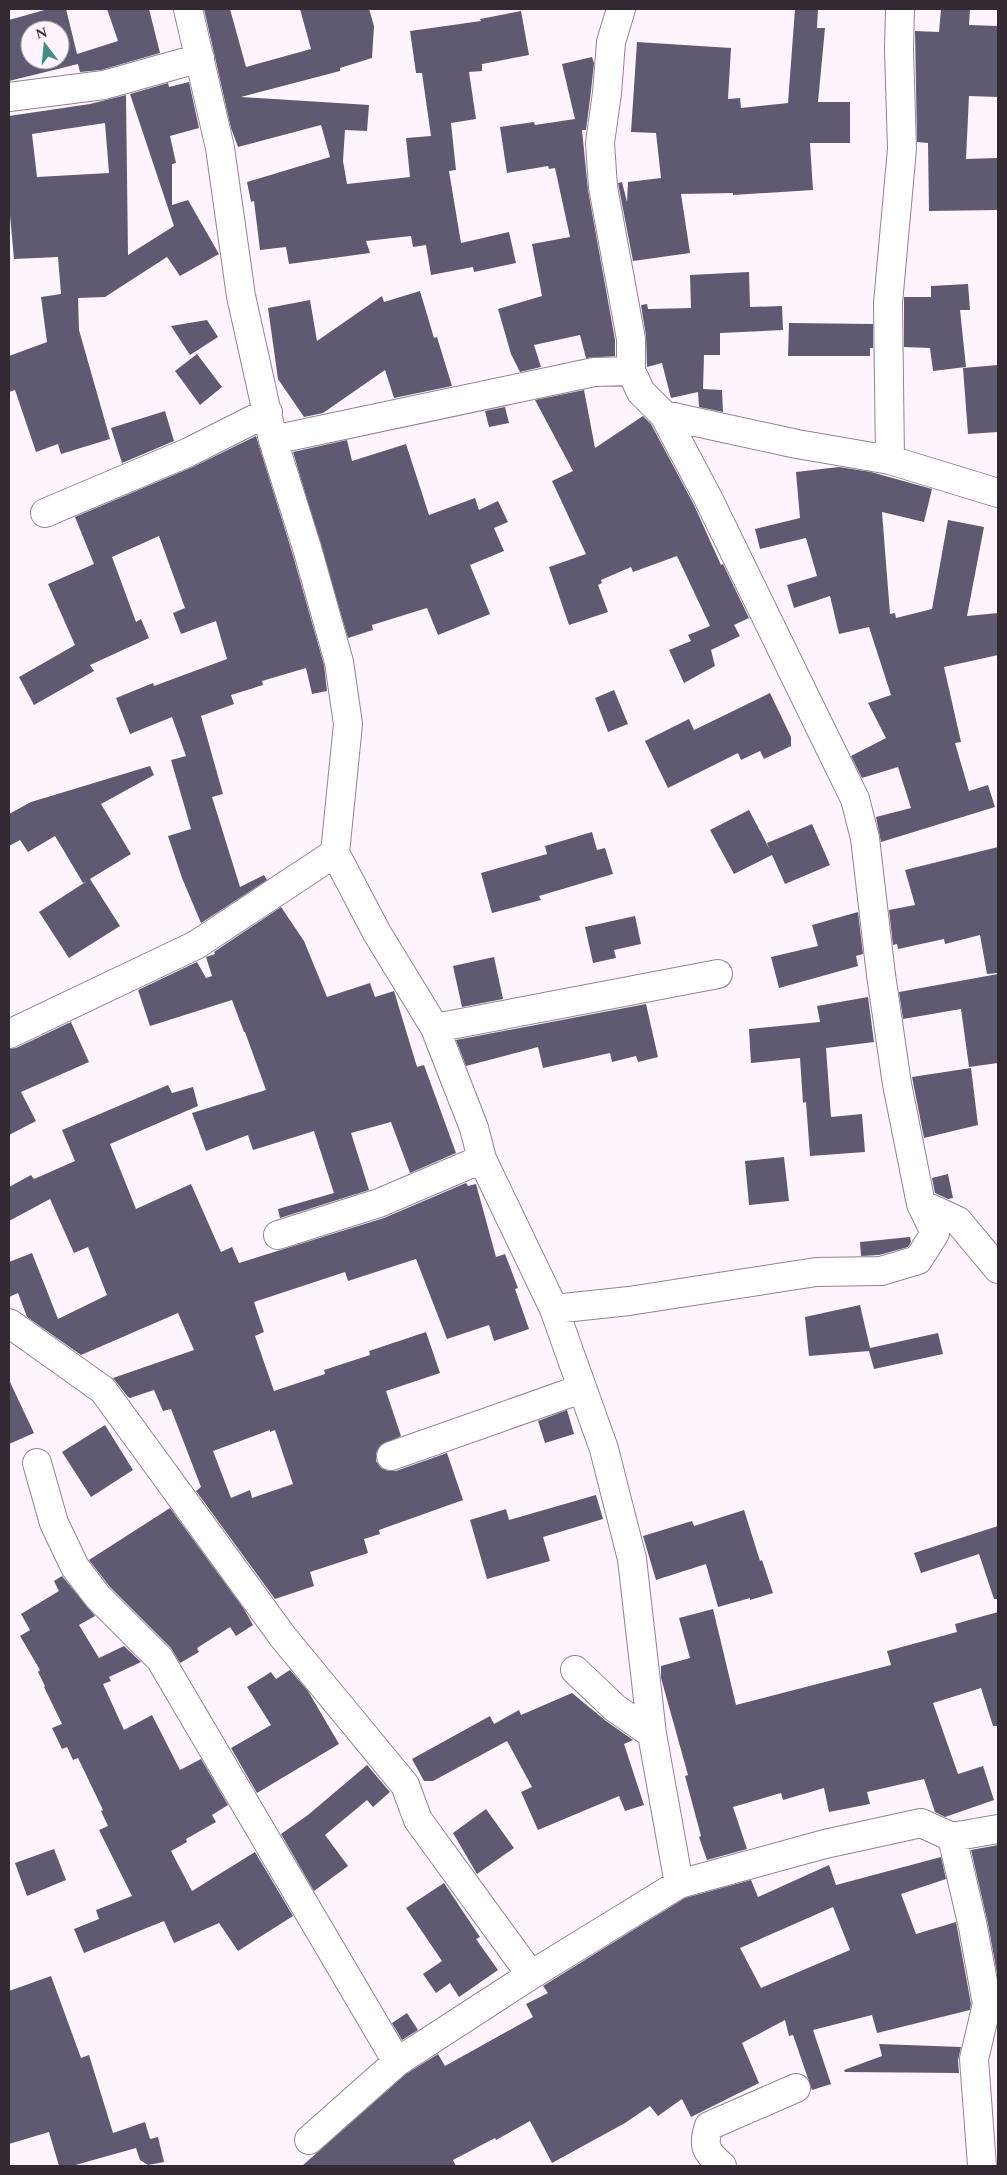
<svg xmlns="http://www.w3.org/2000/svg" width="1007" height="2175" font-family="Spectral,serif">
<rect width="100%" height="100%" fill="#fef4fe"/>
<path fill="#605972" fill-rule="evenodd" d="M 48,9 L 66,9 L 77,54 L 118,41 L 107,9 L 149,9 L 160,53 L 101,70 L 80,72 L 78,64 L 9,81 L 9,20 ZM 30,30 L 60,30 L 60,60 L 30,60 Z
M 204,9 L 230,9 L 246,67 L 311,49 L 300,9 L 369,9 L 374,26 L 372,58 L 340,68 L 340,71 L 241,97 L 369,105 L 367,131 L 345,130 L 343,161 L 347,184 L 410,177 L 406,138 L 431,136 L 422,73 L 416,73 L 410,31 L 481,21 L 480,19 L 521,11 L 529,55 L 482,64 L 482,71 L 469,72 L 476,119 L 451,123 L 456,170 L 449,171 L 461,243 L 509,232 L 516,263 L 474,272 L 473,267 L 431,275 L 426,245 L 413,247 L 411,236 L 366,241 L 370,253 L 289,264 L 286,247 L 260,250 L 254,201 L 251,202 L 247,182 L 330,157 L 321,125 L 238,147 L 231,128 Z
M 795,9 L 818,9 L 817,28 L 825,28 L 818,102 L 850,102 L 850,143 L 810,143 L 813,190 L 733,195 L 733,193 L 681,194 L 690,253 L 633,261 L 618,183 L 622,182 L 627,202 L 628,182 L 661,178 L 656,133 L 631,132 L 637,42 L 731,48 L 728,99 L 740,98 L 741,108 L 788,103 Z
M 941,9 L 970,9 L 969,25 L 998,26 L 998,97 L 969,96 L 966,159 L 997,158 L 998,210 L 929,211 L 928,143 L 917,142 L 915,31 L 939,32 Z
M 592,57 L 594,63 L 591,91 L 586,130 L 582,130 L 588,190 L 615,340 L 615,356 L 586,358 L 580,335 L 534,345 L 541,367 L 520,372 L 511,354 L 498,309 L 542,296 L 532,244 L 570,237 L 555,168 L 549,169 L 548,166 L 507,173 L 500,127 L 534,122 L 535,125 L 575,119 L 562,64 Z
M 189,82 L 199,128 L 170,136 L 176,163 L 172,164 L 172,205 L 188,200 L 219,254 L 180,276 L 167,257 L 105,297 L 78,298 L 79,330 L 110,439 L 61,454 L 58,444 L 36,452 L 15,390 L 9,392 L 9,356 L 47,342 L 41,297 L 61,294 L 58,257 L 14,259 L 9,204 L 9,116 L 90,104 L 126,95 L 128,255 L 174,226 L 130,94 L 168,83 L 169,87 ZM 105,123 L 109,173 L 37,177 L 32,134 Z
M 749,272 L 750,307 L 782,306 L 783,330 L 720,333 L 720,355 L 704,355 L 703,389 L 722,390 L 723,412 L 699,407 L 698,392 L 671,398 L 662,363 L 647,367 L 646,336 L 641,305 L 647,304 L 648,309 L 691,308 L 690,275 Z
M 968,284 L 970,310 L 960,310 L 966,367 L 933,371 L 930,348 L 904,347 L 904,297 L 931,297 L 931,286 Z
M 420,291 L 434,338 L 437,337 L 452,386 L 394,398 L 385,370 L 323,413 L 304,417 L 278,379 L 268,308 L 310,300 L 317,341 L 382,296 L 384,302 Z
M 207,320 L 218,337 L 190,355 L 171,326 Z
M 789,323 L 873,324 L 873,348 L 870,348 L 870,356 L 788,356 Z
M 197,354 L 222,387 L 200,405 L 175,371 Z
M 998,365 L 998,432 L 968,434 L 963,368 Z
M 584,390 L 595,448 L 643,416 L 651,424 L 694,505 L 721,565 L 723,564 L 749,618 L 734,625 L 740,636 L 711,650 L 715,666 L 684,683 L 669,650 L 691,641 L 688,635 L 710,626 L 677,556 L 633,572 L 631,567 L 601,580 L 602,583 L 598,585 L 608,612 L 569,625 L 549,567 L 586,554 L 552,481 L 573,471 L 535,400 Z
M 505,407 L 509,423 L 489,427 L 485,411 Z
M 165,411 L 174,441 L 122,463 L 111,428 Z
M 256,436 L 292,552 L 324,665 L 327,691 L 312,694 L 306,668 L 262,681 L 263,685 L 231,695 L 234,704 L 201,716 L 223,794 L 212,797 L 240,887 L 264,875 L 267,880 L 201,923 L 182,878 L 168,836 L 191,829 L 171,760 L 186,756 L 172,717 L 130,734 L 116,698 L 153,683 L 154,686 L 227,659 L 216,621 L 181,634 L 173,613 L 185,608 L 159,536 L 112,557 L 136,622 L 141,619 L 149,638 L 90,665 L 94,671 L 34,705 L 19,677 L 75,645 L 48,584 L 94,564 L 75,517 L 195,466 Z
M 347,440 L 352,461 L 406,444 L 429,515 L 475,498 L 479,510 L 498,501 L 508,522 L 494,528 L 504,551 L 470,565 L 490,614 L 438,635 L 427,608 L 372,625 L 373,630 L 348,638 L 293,452 Z
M 839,467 L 871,472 L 932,489 L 924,522 L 882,512 L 890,614 L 895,613 L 896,618 L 932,609 L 948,520 L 984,527 L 967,616 L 998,613 L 998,655 L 944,667 L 961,742 L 955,743 L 969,791 L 988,785 L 995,807 L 881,842 L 876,817 L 911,808 L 898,767 L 862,778 L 851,756 L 886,738 L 868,703 L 891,695 L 869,627 L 839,634 L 830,596 L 794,608 L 787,585 L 817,576 L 806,538 L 760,549 L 755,529 L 800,518 L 796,472 Z
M 614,690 L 628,724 L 608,732 L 595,698 Z
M 770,693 L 791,737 L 791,746 L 764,759 L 760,751 L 741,760 L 738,753 L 668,788 L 645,741 L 689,719 L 694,730 Z
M 150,766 L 154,775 L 101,804 L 131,854 L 90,879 L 120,926 L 69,958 L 39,912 L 87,881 L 83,883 L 55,836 L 28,852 L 20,840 L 9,846 L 9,814 L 31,802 Z
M 749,810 L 770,850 L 767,843 L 812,824 L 830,865 L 785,884 L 772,855 L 734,874 L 710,830 Z
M 592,832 L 597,850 L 605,848 L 613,874 L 539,896 L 541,900 L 492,913 L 481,873 L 547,854 L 545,846 Z
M 998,847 L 998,973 L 987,974 L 980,935 L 945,944 L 944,939 L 898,949 L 897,944 L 893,945 L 889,910 L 915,905 L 905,870 Z
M 281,907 L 304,941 L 327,997 L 370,983 L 375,997 L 394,991 L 417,1067 L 424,1065 L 456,1153 L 410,1173 L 391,1122 L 351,1133 L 369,1190 L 280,1218 L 278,1209 L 334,1193 L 314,1131 L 253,1150 L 248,1135 L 206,1151 L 192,1113 L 266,1090 L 245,1032 L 244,1032 L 232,1000 L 150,1026 L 138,990 L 197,962 L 206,978 L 212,976 L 206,957 L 215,954 L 214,952 Z
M 858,912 L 863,954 L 856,956 L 858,966 L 779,988 L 771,957 L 818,946 L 812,925 Z
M 635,916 L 641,944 L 614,950 L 616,958 L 593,963 L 585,927 Z
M 494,957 L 503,999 L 462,1007 L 453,966 Z
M 998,974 L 998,1063 L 969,1067 L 961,1009 L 903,1019 L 899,992 Z
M 868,997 L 874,1042 L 826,1048 L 831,1117 L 862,1114 L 865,1152 L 810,1156 L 806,1102 L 803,1103 L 800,1058 L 751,1063 L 749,1029 L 820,1022 L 817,1006 Z
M 646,1004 L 658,1057 L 638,1062 L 636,1056 L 612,1062 L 610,1053 L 543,1068 L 538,1047 L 466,1066 L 456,1040 Z
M 71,1022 L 89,1062 L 21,1092 L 36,1121 L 9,1135 L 9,1049 L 16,1048 Z
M 971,1068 L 978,1125 L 924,1138 L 912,1077 Z
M 168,1085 L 172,1093 L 193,1087 L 198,1106 L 110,1144 L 136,1209 L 191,1184 L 221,1252 L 232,1247 L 239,1263 L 384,1218 L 466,1183 L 468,1186 L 476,1184 L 496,1257 L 505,1254 L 518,1288 L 515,1289 L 529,1329 L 494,1341 L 489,1325 L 447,1339 L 416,1259 L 348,1281 L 345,1272 L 254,1302 L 264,1332 L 255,1336 L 274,1391 L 325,1374 L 324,1370 L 370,1355 L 369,1351 L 426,1332 L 440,1373 L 386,1391 L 401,1436 L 380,1446 L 376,1453 L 376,1461 L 381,1468 L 388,1471 L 396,1471 L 447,1453 L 463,1500 L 379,1530 L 380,1534 L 364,1539 L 368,1553 L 310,1572 L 314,1586 L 275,1599 L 196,1491 L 201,1487 L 171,1409 L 163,1411 L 154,1390 L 130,1398 L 128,1397 L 113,1378 L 194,1350 L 178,1313 L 81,1355 L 27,1317 L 18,1293 L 9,1297 L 9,1262 L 32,1253 L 58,1319 L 107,1295 L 88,1247 L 74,1253 L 50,1199 L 9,1221 L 9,1187 L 31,1175 L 34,1179 L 75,1161 L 62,1130 ZM 270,1430 L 270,1432 L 275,1430 L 293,1484 L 252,1498 L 250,1490 L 231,1498 L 213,1451 Z
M 784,1157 L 789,1201 L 749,1205 L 745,1161 Z
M 948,1174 L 953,1198 L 948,1199 L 935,1193 L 932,1178 Z
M 910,1237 L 911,1242 L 908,1247 L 879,1255 L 861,1256 L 860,1242 Z
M 860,1305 L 870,1348 L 938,1333 L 943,1354 L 874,1369 L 869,1351 L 809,1356 L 805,1317 Z
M 9,1380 L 34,1433 L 9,1444 Z
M 567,1410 L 574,1434 L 545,1443 L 538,1421 Z
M 105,1425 L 133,1470 L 91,1497 L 62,1452 Z
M 596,1495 L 603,1519 L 543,1537 L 550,1561 L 487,1579 L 470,1520 L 506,1509 L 509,1520 Z
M 170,1508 L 244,1609 L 253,1625 L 236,1636 L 230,1627 L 197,1648 L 199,1652 L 180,1663 L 171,1648 L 110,1587 L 89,1560 Z
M 744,1510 L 760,1561 L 762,1560 L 773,1593 L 750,1600 L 750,1598 L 718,1607 L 706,1564 L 656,1580 L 643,1536 L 692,1521 L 694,1526 Z
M 998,1526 L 998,1599 L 994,1599 L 979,1554 L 921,1573 L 914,1553 Z
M 62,1576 L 95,1616 L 79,1625 L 99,1658 L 124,1646 L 141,1662 L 109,1677 L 111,1681 L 103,1684 L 124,1730 L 152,1715 L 180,1770 L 201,1759 L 228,1805 L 212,1815 L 216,1822 L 186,1839 L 187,1842 L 171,1851 L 192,1891 L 255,1852 L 293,1916 L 238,1951 L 219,1923 L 174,1943 L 164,1921 L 84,1953 L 74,1929 L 99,1919 L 96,1910 L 132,1896 L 99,1830 L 108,1826 L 101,1811 L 103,1810 L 78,1758 L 73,1760 L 67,1747 L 62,1749 L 52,1728 L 62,1724 L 44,1687 L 45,1686 L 38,1672 L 40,1670 L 20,1636 L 30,1630 L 21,1614 L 59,1591 L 54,1581 Z
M 713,1609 L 736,1705 L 891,1665 L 887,1651 L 957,1632 L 955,1624 L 998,1612 L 998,1726 L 993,1726 L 981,1688 L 933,1703 L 958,1774 L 983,1766 L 994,1800 L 945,1817 L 935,1812 L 924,1779 L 867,1792 L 870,1804 L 829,1812 L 824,1788 L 783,1800 L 781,1793 L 733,1807 L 747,1849 L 707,1860 L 699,1837 L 701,1836 L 685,1776 L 688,1775 L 661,1678 L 661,1666 L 690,1658 L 679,1618 Z
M 290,1670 L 308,1691 L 339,1744 L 257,1793 L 231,1748 L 271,1725 L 247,1687 L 271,1672 L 276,1679 Z
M 572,1693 L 606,1721 L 633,1740 L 624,1744 L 644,1805 L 625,1811 L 619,1796 L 538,1830 L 521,1792 L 532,1787 L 507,1741 L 433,1781 L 424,1781 L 412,1759 L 490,1716 L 494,1724 L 519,1710 L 521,1715 Z
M 367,1765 L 390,1792 L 373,1807 L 367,1800 L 325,1835 L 348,1866 L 314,1891 L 281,1834 L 308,1815 Z
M 486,1809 L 514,1848 L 477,1874 L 453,1833 Z
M 998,1845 L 998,1979 L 988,1924 L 971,1850 Z
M 54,1849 L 66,1880 L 27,1896 L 15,1863 Z
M 941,1857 L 946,1879 L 901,1894 L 916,1934 L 956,1922 L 971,2004 L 970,2010 L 877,2033 L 872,2015 L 813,2030 L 831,2084 L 812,2090 L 793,2035 L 789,2036 L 785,2020 L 742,2043 L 759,2083 L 691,2117 L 682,2099 L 658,2116 L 650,2106 L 625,2123 L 552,2163 L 530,2121 L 496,2140 L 495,2138 L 453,2160 L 456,2166 L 302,2166 L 406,2074 L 438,2054 L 445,2066 L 533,2017 L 526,2004 L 548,1993 L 543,1986 L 685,1898 L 751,1880 L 758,1897 L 829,1865 L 836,1885 ZM 833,1907 L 850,1950 L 761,1988 L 740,1948 Z
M 444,1883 L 480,1937 L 476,1939 L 498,1970 L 459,1997 L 450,1983 L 436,1993 L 423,1974 L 442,1961 L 406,1908 Z
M 51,1976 L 81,2058 L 89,2055 L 113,2133 L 145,2122 L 150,2139 L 158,2137 L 164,2162 L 148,2165 L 140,2160 L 136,2148 L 72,2166 L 59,2166 L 49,2132 L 9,2144 L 9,1991 Z
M 407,2013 L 418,2030 L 402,2040 L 392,2023 Z
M 879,2044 L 961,2047 L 958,2060 L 959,2073 L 845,2072 L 844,2070 L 882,2056 Z"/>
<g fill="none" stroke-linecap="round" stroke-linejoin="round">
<defs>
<path id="minor" d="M 188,9 L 220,148 L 241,296 L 273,440 L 307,548 L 339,662 L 348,724 L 335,853 L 377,933 L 435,1028 L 474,1128 L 482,1159 L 554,1309 L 604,1449 L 632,1559 L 652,1734 L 679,1884
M 621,9 L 611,42 L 607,93 L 600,143 L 603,187 L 631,339 L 631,371
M 9,97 L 104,85 L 200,58
M 664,415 L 797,444 L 890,460 L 998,493
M 273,440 L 594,372 L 631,371 L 641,392 L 664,415 L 708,498 L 855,799 L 865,838 L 881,975 L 897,1084 L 921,1204 L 935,1233 L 918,1260 L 881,1271 L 816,1272 L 629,1301 L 554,1309
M 890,460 L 888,303 L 902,149 L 899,50 L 900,9
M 45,513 L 189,452 L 268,412
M 435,1028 L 718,974
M 9,1034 L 196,945 L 335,853
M 921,1204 L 958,1221 L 998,1269
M 278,1235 L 379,1203 L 482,1159
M 9,1323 L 103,1390 L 283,1637 L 405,1785 L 418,1820 L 531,1975
M 391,1456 L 581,1389
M 37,1463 L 54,1523 L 75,1567 L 98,1597 L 160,1659 L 397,2062
M 575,1670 L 615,1708 L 652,1734
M 952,1837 L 973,1927 L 987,2004 L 974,2059 L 982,2166
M 309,2140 L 397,2062 L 531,1975 L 679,1884 L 825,1844 L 921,1823 L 952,1837 L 998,1829
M 722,2166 C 706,2152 702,2146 709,2126 L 796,2088"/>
</defs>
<use href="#minor" stroke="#968097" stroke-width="30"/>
<use href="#minor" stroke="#fff" stroke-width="28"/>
</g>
<rect width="1007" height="2175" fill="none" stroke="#332a34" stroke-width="20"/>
<g transform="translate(45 45) rotate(344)"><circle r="24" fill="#fef4fe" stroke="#ada3ad"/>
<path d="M0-4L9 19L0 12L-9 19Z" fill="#458c85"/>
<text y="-8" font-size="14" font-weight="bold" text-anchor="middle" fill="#332a34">N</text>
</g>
</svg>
